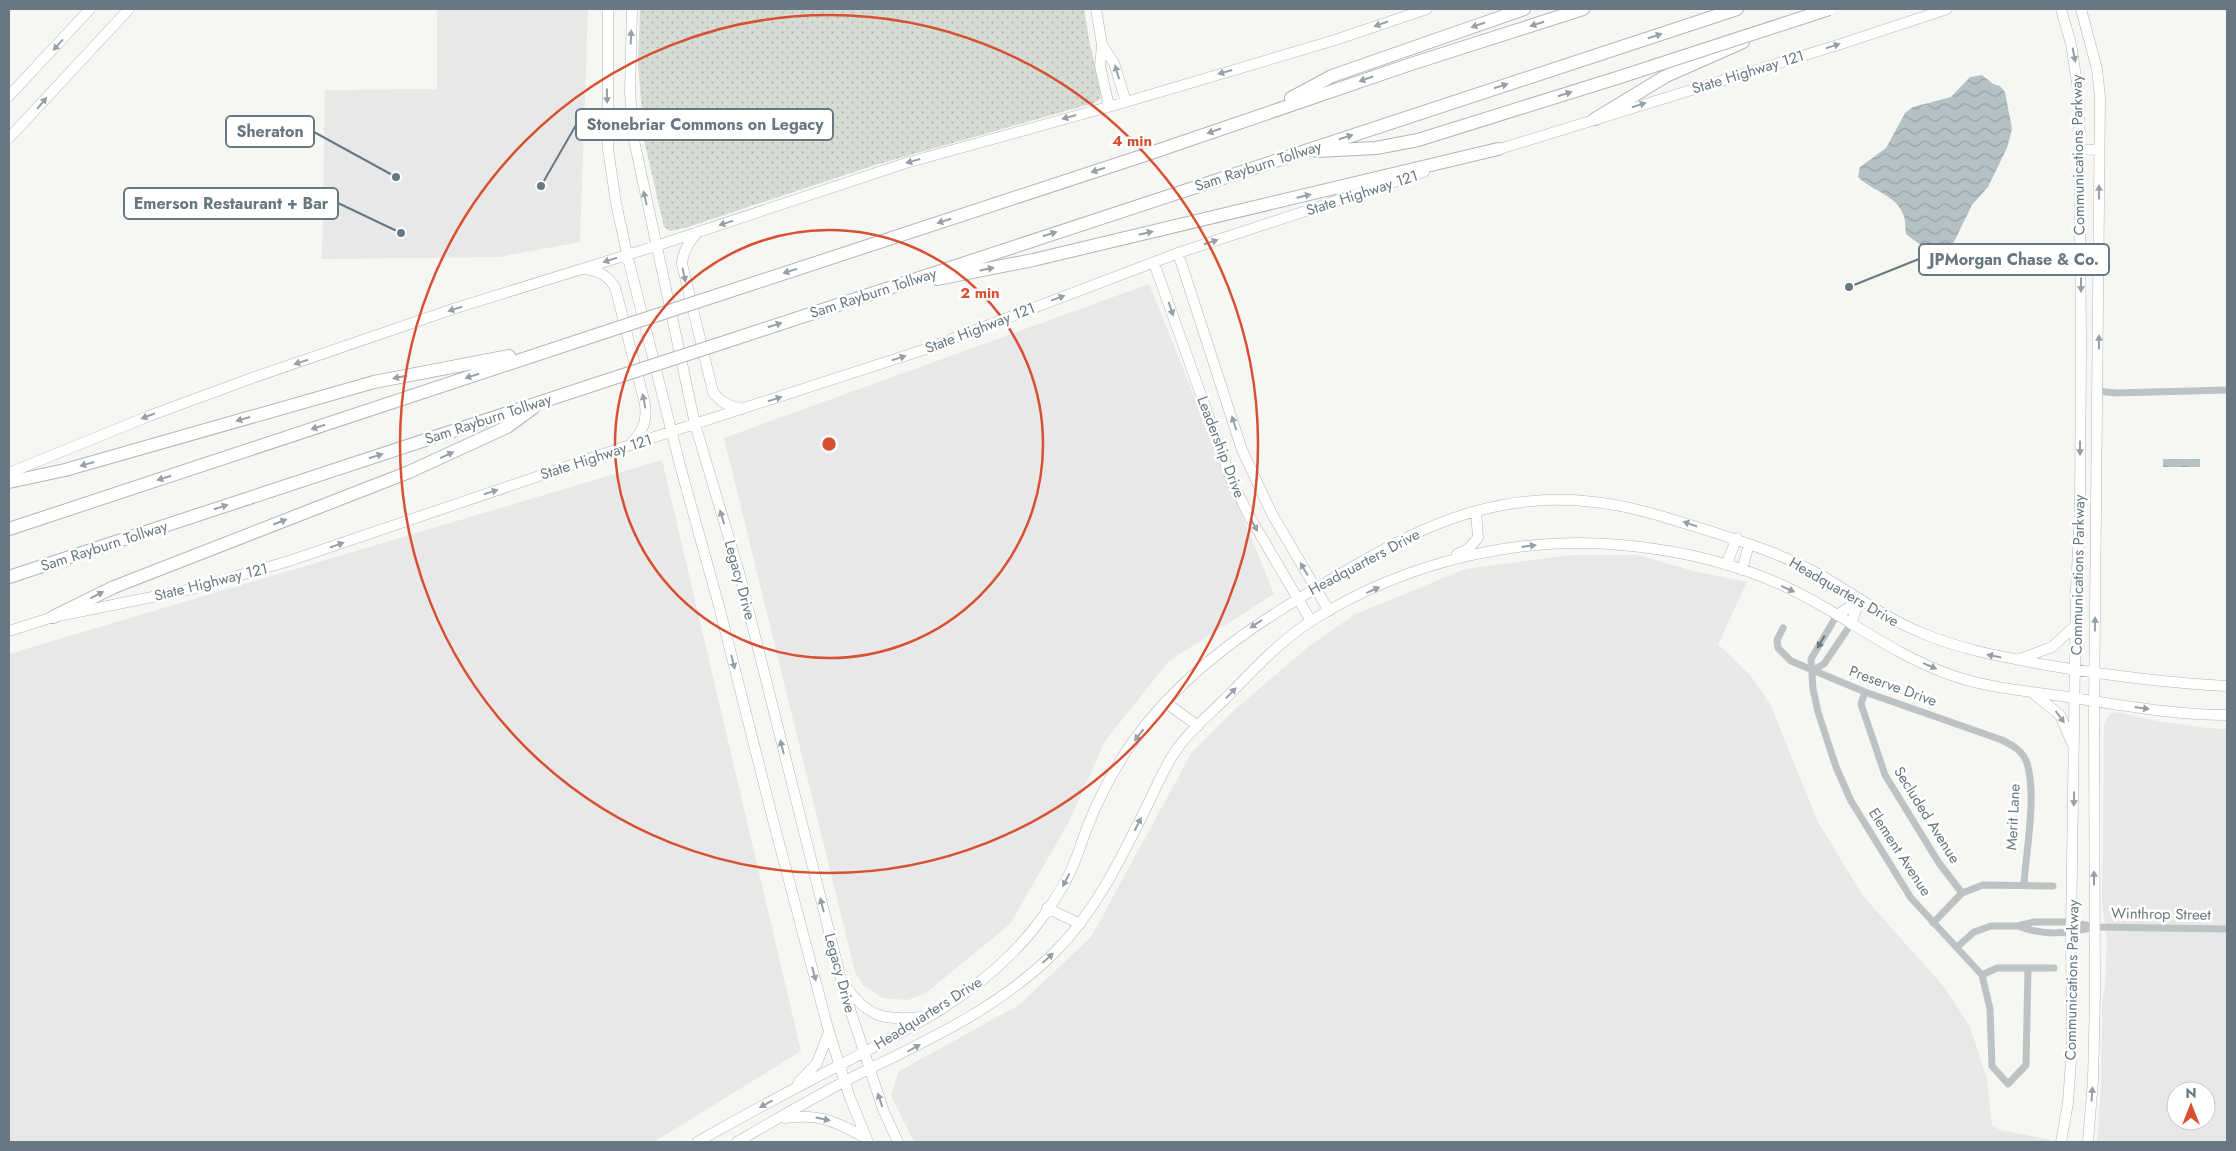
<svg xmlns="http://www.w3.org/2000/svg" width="2236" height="1151" font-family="Jost,sans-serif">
<defs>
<pattern id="grass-dots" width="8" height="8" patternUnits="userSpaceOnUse" patternTransform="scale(1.25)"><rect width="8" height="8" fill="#d6dbd3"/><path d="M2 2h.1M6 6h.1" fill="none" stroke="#b1b6b1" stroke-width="1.8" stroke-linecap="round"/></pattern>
<pattern id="water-waves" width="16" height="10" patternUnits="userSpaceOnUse" patternTransform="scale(1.25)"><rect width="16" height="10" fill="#b5c2c5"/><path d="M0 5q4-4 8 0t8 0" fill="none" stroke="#97a2a5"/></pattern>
</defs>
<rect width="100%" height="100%" fill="#f6f6f3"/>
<path fill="#e7e8e7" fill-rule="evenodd" d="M 437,9 L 588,9 L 580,242 L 499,257 L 322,259 L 325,90 L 437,89 Z
M 1149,284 L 1274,594 L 1169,661 L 1105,741 L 1070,820 L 1010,924 L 926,993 L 908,1000 L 883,998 L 864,986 L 855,972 L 724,438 Z
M 662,460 L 801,1051 L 654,1142 L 9,1142 L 9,654 Z
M 1571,555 L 1638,555 L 1693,571 L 1747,582 L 1718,644 L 1751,676 L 1770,704 L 1818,822 L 1863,896 L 1945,988 L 1970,1027 L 1987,1079 L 1992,1125 L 2000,1130 L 2052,1140 L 2052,1142 L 914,1142 L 891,1095 L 899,1071 L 1019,1005 L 1091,937 L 1192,752 L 1231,713 L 1308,647 L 1354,615 L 1465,569 Z
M 2117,712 L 2151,720 L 2206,728 L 2227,729 L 2227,1142 L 2097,1142 L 2101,1087 L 2102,1004 L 2105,985 L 2107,939 L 2102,902 L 2104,724 L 2110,714 ZM 2176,1091 L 2206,1091 L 2206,1121 L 2176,1121 Z"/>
<path fill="url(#grass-dots)" d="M 640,9 L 1084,9 L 1090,45 L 1102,92 L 1100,99 L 1094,103 L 875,165 L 685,228 L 670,231 L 664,227 L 644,140 L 638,63 Z"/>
<path fill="url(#water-waves)" d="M 1982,75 L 1993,84 L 2000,86 L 2005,92 L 2012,129 L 2007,148 L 1988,187 L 1972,205 L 1952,246 C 1929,253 1924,248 1906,234 C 1905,228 1906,220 1903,214 C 1896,195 1872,191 1858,177 L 1860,167 L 1886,148 L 1905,113 L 1913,107 L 1951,97 L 1970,77 Z
M 2163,459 L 2200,459 L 2200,467 L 2163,467 Z"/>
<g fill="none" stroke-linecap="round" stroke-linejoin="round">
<defs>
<path id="secondary" d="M 608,9 L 608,149 L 616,203 L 627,254 L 681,469 L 719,606 L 773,820 L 829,1032 L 850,1098 L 868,1142
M 632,9 L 630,93 L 634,140 L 695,424 L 739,572 L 844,991 L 884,1112 L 898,1142
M 1096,9 L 1102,45 L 1100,66 L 1109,106
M 2061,9 L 2071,44 L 2079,96 L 2081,342 L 2080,511 L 2076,590 L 2071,933 L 2072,1046 L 2068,1103 L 2061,1142
M 2081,9 L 2097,69 L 2100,97 L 2094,714 L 2095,997 L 2093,1080 L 2088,1142
M 1102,45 L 1114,63 L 1126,102
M 9,96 L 90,9
M 9,138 L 129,9
M 2079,149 L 2099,150
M 1493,151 L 1841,44 L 1947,9
M 698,232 C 689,242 683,251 682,264 L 713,392 C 721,403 729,406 742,409
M 1178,253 L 1242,450 L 1272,514 L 1329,611
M 1154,263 L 1232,482 L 1251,519 L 1311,621
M 585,269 C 599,271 607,275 615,287 L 645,404 C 647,425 643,429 631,444
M 9,473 L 149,416 L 252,378 L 456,308 L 656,246 L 906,163 L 1126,102 L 1335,40 L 1427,9
M 1457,554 L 1468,549 L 1478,538 L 1476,511
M 1726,565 L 1737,538
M 1742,570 L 1749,544
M 1837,615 L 1859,601
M 1851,624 L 1859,601
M 9,631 L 53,617 L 192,589 L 289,561 L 630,445 L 923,350 L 1178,253 L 1424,172
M 2020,659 L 2052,647 L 2076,625
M 2033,693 L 2060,715 L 2072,743
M 1165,702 L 1198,726
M 1047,908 L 1080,924
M 845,985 C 867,1017 884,1021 922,1017
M 798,1083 L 817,1063 L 829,1032
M 785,1118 C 819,1113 837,1122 866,1138
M 697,1142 C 745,1115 793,1089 842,1064 C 900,1033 963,1003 1010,955 C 1030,936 1052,906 1065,882 C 1076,864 1081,842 1089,823 C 1099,798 1112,773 1127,750 C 1181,670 1261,619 1344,572 C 1386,547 1429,524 1476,511 C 1514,501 1555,497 1594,502 C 1631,506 1665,517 1700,528 C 1738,540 1776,552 1811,570 C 1849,590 1882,617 1922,633 C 1962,650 2003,657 2046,665 C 2106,675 2166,683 2227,686
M 737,1142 C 780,1117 824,1091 869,1069 C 935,1037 1002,1005 1055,952 C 1097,910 1122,856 1148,804 C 1157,785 1165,766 1177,749 C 1190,730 1210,714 1226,698 C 1252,671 1279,642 1311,621 C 1405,562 1522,533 1632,546 C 1698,553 1766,572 1824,607 C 1867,632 1900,656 1948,674 C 1983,687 2024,691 2061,696 C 2116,704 2171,715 2227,715"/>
<path id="highway" d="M 1291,98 L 1332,76 L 1524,9
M 1595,119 L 1666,76 L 1743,42
M 1317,151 L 1376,148 L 1418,140 L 1620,77
M 937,279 L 1033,260 L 1498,149
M 718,295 L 1145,155 L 1411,64 L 1583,9
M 728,341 L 1737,9
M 9,482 L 65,470 L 374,382 L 509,356
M 9,529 L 596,335
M 9,577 L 608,380
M 53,617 L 114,587 L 409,472 L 507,427 L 533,408"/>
</defs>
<use href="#secondary" stroke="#b0b6ba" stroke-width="11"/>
<use href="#highway" stroke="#b1b5b8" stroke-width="14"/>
<path stroke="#bdc2c5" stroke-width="7" d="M 2098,391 L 2116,393 L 2227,390
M 1837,615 L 1811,659 L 1813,689 L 1818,712 L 1836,767 L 1851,801 L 1911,898 L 1982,975 L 1990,1009 L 1992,1066 L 2008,1084 L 2026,1065 L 2028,968
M 1783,628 L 1777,640 L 1778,648 L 1791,661 L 1865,692 L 2002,740 C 2012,745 2023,751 2027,763 C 2037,797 2026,849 2024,885
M 1813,670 L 1824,664 L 1851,624
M 1865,692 L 1861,704 L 1885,775 L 1939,863 L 1962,893
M 1933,923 L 1962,893 L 1983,885 L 2053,886
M 2018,926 C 2043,936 2067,934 2093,927
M 1957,947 L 1974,932 L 1991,926 L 2018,926 L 2034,922 L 2072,922 L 2094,927 L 2227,929
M 1982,975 L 1997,968 L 2054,968"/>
<use href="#secondary" stroke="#fff" stroke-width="10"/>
<use href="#highway" stroke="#fff" stroke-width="12"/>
<defs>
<path id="highway-bridge" d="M 1620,77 L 1829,9
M 596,335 L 718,295
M 608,380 L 728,341"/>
</defs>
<use href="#highway-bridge" stroke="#b1b5b8" stroke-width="14" stroke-linecap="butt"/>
<use href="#highway-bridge" stroke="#fff" stroke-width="12"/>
</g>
<defs><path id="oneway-solid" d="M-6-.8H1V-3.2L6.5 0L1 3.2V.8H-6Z" transform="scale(1.25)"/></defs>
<g fill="#95a0a8">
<use href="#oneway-solid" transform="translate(1381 24) rotate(161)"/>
<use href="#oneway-solid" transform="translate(1537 24) rotate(162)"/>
<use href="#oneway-solid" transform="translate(1478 25) rotate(161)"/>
<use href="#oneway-solid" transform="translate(1655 36) rotate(-18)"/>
<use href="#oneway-solid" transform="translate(631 37) rotate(-88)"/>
<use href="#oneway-solid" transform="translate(58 45) rotate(132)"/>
<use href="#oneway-solid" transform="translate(1833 46) rotate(-17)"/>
<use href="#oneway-solid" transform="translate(2074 55) rotate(79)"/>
<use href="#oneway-solid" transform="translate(1117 72) rotate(-107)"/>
<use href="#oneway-solid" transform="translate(1225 72) rotate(164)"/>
<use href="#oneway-solid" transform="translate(1366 79) rotate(161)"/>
<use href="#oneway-solid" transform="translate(1501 86) rotate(-18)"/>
<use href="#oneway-solid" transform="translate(1565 94) rotate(-18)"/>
<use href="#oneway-solid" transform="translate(607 96) rotate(89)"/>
<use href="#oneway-solid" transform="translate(42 103) rotate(-50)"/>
<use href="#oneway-solid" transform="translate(1639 105) rotate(-17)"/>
<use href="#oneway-solid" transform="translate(1069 117) rotate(164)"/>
<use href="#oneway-solid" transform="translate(1214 131) rotate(161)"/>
<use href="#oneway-solid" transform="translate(1346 137) rotate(-18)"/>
<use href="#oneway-solid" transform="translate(913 161) rotate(164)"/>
<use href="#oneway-solid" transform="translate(1098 170) rotate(162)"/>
<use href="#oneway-solid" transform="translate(2099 192) rotate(-90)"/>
<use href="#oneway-solid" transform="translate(1304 196) rotate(-13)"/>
<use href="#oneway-solid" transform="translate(645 198) rotate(-103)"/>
<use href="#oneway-solid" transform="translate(944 221) rotate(162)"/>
<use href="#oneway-solid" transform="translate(726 223) rotate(162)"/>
<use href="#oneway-solid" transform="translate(1146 233) rotate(-13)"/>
<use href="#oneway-solid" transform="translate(1050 234) rotate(-18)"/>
<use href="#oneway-solid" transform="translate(1211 242) rotate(-18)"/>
<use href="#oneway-solid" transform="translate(610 260) rotate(162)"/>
<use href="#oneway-solid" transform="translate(987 269) rotate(-11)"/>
<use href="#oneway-solid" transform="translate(790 271) rotate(162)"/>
<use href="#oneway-solid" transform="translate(684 275) rotate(78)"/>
<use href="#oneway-solid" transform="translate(2081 285) rotate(90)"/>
<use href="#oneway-solid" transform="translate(1058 298) rotate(-20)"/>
<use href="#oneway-solid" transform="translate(455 309) rotate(162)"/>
<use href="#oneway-solid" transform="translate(1171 309) rotate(71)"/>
<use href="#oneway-solid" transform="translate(775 325) rotate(-18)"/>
<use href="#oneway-solid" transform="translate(2099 342) rotate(-90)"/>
<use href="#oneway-solid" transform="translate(899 358) rotate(-18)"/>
<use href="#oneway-solid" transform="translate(301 362) rotate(162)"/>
<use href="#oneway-solid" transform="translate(472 376) rotate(162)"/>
<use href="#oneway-solid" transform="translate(400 377) rotate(168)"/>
<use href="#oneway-solid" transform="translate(775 399) rotate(-18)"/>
<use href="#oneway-solid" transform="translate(644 401) rotate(-101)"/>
<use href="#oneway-solid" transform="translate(148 416) rotate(159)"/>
<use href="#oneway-solid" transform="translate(243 419) rotate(164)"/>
<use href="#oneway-solid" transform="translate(1234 423) rotate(-108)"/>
<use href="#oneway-solid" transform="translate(318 427) rotate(162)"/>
<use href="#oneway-solid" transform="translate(2080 448) rotate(90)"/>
<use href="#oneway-solid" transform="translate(447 455) rotate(-25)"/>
<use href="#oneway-solid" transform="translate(376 456) rotate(-18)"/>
<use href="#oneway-solid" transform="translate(87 464) rotate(164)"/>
<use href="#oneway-solid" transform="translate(164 478) rotate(162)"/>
<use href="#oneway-solid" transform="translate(491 492) rotate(-18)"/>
<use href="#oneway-solid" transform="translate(221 507) rotate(-18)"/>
<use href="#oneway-solid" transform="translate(722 517) rotate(-107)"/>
<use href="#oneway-solid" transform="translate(280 522) rotate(-21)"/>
<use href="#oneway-solid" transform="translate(1690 524) rotate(-161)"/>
<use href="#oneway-solid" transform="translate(1254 525) rotate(60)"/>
<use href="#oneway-solid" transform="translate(337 545) rotate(-19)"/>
<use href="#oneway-solid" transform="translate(1529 546) rotate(-7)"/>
<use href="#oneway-solid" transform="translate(1304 569) rotate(-121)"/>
<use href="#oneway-solid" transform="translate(1788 589) rotate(24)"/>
<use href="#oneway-solid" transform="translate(1373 590) rotate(-24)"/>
<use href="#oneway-solid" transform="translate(97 595) rotate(-27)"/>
<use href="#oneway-solid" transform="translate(1256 624) rotate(146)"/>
<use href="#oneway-solid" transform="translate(2095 624) rotate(-89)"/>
<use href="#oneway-solid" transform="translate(1994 656) rotate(-169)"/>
<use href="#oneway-solid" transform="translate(733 662) rotate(76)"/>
<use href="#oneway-solid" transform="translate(1930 666) rotate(23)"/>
<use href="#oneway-solid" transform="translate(1231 693) rotate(-46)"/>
<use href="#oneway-solid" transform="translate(2142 708) rotate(8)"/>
<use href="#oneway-solid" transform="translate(2060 717) rotate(54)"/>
<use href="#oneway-solid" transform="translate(1139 735) rotate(128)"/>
<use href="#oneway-solid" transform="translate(782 747) rotate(-104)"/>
<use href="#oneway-solid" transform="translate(2074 799) rotate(91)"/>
<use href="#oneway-solid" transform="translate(1138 824) rotate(-63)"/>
<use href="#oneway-solid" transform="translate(2094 878) rotate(-90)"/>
<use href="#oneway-solid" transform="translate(1066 880) rotate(118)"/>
<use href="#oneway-solid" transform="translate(822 905) rotate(-104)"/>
<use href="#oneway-solid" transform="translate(1048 958) rotate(-42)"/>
<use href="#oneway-solid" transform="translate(814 974) rotate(75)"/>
<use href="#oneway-solid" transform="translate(914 1048) rotate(-29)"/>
<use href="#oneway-solid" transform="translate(2092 1094) rotate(-86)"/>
<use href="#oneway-solid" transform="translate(880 1100) rotate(-108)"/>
<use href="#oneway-solid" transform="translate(766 1104) rotate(151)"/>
<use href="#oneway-solid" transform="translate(823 1119) rotate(12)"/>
</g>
<use fill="#677882" href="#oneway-solid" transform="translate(1821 642) rotate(120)"/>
<g fill="none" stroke="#d85032" stroke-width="2.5">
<circle cx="829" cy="444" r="214"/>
<circle cx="829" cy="444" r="429"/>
</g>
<g text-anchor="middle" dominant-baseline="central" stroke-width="5" stroke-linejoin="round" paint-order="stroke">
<g font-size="15" fill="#677882" stroke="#fff">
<text transform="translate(1748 72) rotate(-17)">State Highway 121</text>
<text transform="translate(2078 155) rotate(-91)">Communications Parkway</text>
<text transform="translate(1258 166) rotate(-18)">Sam Rayburn Tollway</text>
<text transform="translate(1362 193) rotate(-18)">State Highway 121</text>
<text transform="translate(873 293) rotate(-18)">Sam Rayburn Tollway</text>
<text transform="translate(980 328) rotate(-21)">State Highway 121</text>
<text transform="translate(488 419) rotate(-18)">Sam Rayburn Tollway</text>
<text transform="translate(1221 447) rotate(69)">Leadership Drive</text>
<text transform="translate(596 457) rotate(-18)">State Highway 121</text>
<text transform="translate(104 546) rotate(-18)">Sam Rayburn Tollway</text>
<text transform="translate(1364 562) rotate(-28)">Headquarters Drive</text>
<text transform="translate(2078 575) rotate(-89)">Communications Parkway</text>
<text transform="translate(740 580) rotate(75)">Legacy Drive</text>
<text transform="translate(211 582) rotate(-14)">State Highway 121</text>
<text transform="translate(1844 592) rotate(30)">Headquarters Drive</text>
<text transform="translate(1893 686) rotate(20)">Preserve Drive</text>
<text transform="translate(1927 815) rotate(58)">Secluded Avenue</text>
<text transform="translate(2013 817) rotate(-87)">Merit Lane</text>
<text transform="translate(1900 852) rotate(57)">Element Avenue</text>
<text transform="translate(2161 914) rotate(1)">Winthrop Street</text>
<text transform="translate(840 973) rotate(75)">Legacy Drive</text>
<text transform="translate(2072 980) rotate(-89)">Communications Parkway</text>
<text transform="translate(928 1013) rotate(-32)">Headquarters Drive</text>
</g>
</g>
<circle cx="829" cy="444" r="8" fill="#d85032" stroke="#fff" stroke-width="2.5"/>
<g font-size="15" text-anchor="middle" font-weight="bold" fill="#d85032" stroke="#fff" stroke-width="5" stroke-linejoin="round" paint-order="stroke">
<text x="1132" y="146">4 min</text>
<text x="980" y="298">2 min</text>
</g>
<path fill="none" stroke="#677882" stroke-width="2" d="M541 186L576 125M396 177L314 132M401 233L338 203M1849 287L1919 259"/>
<g fill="#677882" stroke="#fff" stroke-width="2">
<circle cx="541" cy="186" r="5"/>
<circle cx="396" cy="177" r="5"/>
<circle cx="401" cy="233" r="5"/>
<circle cx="1849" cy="287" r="5"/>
</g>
<g fill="#fff" stroke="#677882" stroke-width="2">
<rect x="576" y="109" width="257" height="31" rx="5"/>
<rect x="226" y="116" width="88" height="31" rx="5"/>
<rect x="124" y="188" width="214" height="31" rx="5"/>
<rect x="1919" y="244" width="190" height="31" rx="5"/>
</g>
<g font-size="16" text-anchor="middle" font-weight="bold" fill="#677882">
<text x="705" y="130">Stonebriar Commons on Legacy</text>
<text x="270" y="137">Sheraton</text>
<text x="231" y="209">Emerson Restaurant + Bar</text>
<text x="2014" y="265">JPMorgan Chase &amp; Co.</text>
</g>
<rect width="2236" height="1151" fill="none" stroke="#677882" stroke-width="20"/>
<g transform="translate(2191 1106)"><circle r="24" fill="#ffffff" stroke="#c2c9cd"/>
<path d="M0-4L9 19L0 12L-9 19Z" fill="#d85032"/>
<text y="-8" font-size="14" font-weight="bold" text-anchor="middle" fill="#677882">N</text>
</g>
</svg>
